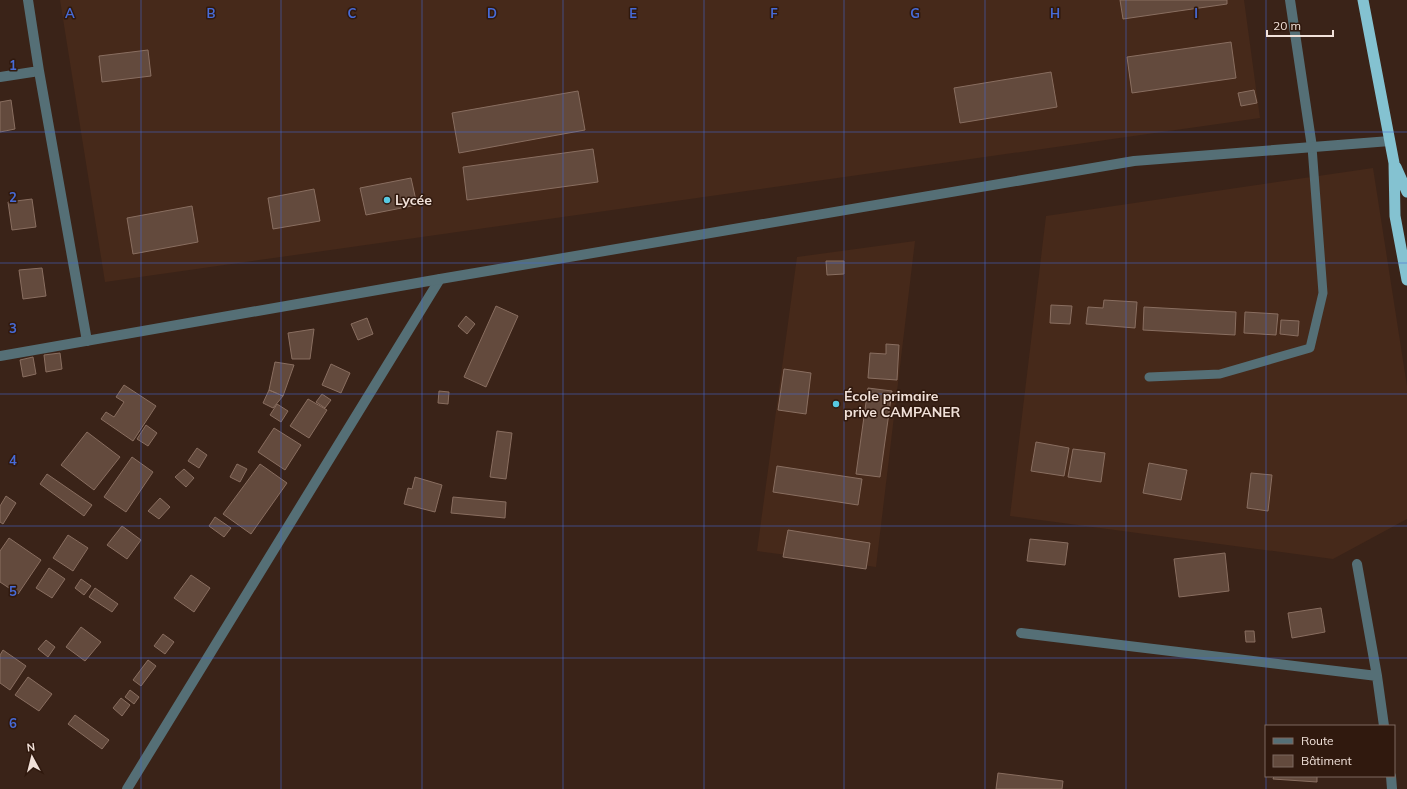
<svg xmlns="http://www.w3.org/2000/svg" width="1407" height="789" font-family="Mulish,sans-serif">
<rect width="100%" height="100%" fill="#3a2318"/>
<path fill="#46291a" d="M 60,0 L 1244,0 L 1260,118 L 105,282 Z
M 1373,168 L 1407,386 L 1407,519 L 1333,559 L 1010,516 L 1046,216 Z
M 915,241 L 876,567 L 757,551 L 797,257 Z"/>
<path fill="#634a3d" stroke="#896e60" d="M 1120,0 L 1227,0 L 1227,4 L 1123,19 Z
M 1231,42 L 1236,78 L 1132,93 L 1127,57 Z
M 148,50 L 151,76 L 102,82 L 99,56 Z
M 1051,72 L 1057,107 L 960,123 L 954,88 Z
M 1254,90 L 1257,103 L 1241,106 L 1238,93 Z
M 578,91 L 585,130 L 459,153 L 452,113 Z
M 11,100 L 15,129 L 0,132 L 0,102 Z
M 593,149 L 598,182 L 467,200 L 463,167 Z
M 411,178 L 417,205 L 366,215 L 360,188 Z
M 314,189 L 320,221 L 273,229 L 268,198 Z
M 32,199 L 36,227 L 12,230 L 8,202 Z
M 192,206 L 198,242 L 133,254 L 127,218 Z
M 826,261 L 844,261 L 844,274 L 827,275 Z
M 42,268 L 46,296 L 23,299 L 19,270 Z
M 1104,300 L 1137,302 L 1135,328 L 1086,324 L 1088,307 L 1103,308 Z
M 1051,305 L 1072,306 L 1070,324 L 1050,323 Z
M 496,306 L 518,316 L 486,387 L 464,377 Z
M 1144,307 L 1236,312 L 1235,335 L 1143,330 Z
M 1245,312 L 1278,314 L 1276,335 L 1244,333 Z
M 466,316 L 475,324 L 467,334 L 458,326 Z
M 367,318 L 373,334 L 358,340 L 351,324 Z
M 1281,320 L 1299,321 L 1298,336 L 1280,334 Z
M 314,329 L 310,359 L 292,359 L 288,333 Z
M 886,344 L 899,345 L 897,380 L 868,378 L 870,353 L 886,354 Z
M 60,353 L 62,369 L 46,372 L 44,355 Z
M 33,357 L 36,374 L 23,377 L 20,360 Z
M 275,362 L 294,365 L 283,396 L 269,390 Z
M 331,364 L 350,373 L 341,393 L 322,385 Z
M 784,369 L 811,373 L 806,414 L 778,410 Z
M 124,385 L 156,406 L 133,441 L 101,419 L 106,412 L 114,417 L 124,402 L 116,397 Z
M 868,388 L 892,391 L 880,477 L 856,474 Z
M 269,390 L 283,396 L 273,408 L 263,403 Z
M 439,391 L 449,392 L 448,404 L 438,403 Z
M 322,394 L 331,400 L 325,408 L 316,402 Z
M 308,399 L 327,410 L 309,438 L 290,426 Z
M 277,404 L 288,411 L 281,422 L 270,415 Z
M 146,425 L 157,433 L 148,446 L 137,439 Z
M 274,428 L 301,445 L 285,470 L 258,452 Z
M 497,431 L 512,433 L 506,479 L 490,477 Z
M 87,432 L 120,457 L 94,490 L 61,465 Z
M 1036,442 L 1069,448 L 1064,476 L 1031,471 Z
M 197,448 L 207,455 L 199,468 L 188,461 Z
M 1073,449 L 1105,453 L 1101,482 L 1068,477 Z
M 132,457 L 153,472 L 126,512 L 104,497 Z
M 1149,463 L 1187,470 L 1181,500 L 1143,493 Z
M 237,464 L 247,469 L 240,482 L 230,477 Z
M 260,464 L 287,483 L 251,534 L 223,514 Z
M 777,466 L 862,479 L 858,505 L 773,492 Z
M 184,469 L 194,478 L 186,487 L 175,477 Z
M 1251,473 L 1272,475 L 1268,511 L 1247,508 Z
M 47,474 L 92,505 L 84,516 L 40,484 Z
M 415,477 L 442,485 L 435,512 L 404,504 L 408,488 L 412,489 Z
M 6,496 L 16,503 L 3,524 L 0,522 L 0,506 Z
M 453,497 L 506,502 L 505,518 L 451,513 Z
M 160,498 L 170,507 L 159,519 L 148,511 Z
M 215,517 L 231,528 L 224,537 L 209,526 Z
M 122,526 L 141,540 L 127,559 L 107,545 Z
M 788,530 L 870,543 L 866,569 L 783,557 Z
M 68,535 L 88,548 L 73,571 L 53,558 Z
M 9,538 L 41,560 L 18,594 L 0,582 L 0,551 Z
M 1030,539 L 1068,543 L 1065,565 L 1027,561 Z
M 1225,553 L 1229,591 L 1179,597 L 1174,559 Z
M 49,568 L 65,579 L 52,598 L 36,588 Z
M 191,575 L 210,588 L 194,612 L 174,598 Z
M 81,579 L 91,586 L 84,595 L 75,588 Z
M 95,588 L 118,604 L 112,612 L 89,597 Z
M 1321,608 L 1325,632 L 1292,638 L 1288,613 Z
M 81,627 L 101,642 L 85,661 L 66,647 Z
M 1245,631 L 1254,631 L 1255,642 L 1246,642 Z
M 163,634 L 174,642 L 165,654 L 154,646 Z
M 46,640 L 55,647 L 48,657 L 38,649 Z
M 3,650 L 26,666 L 10,690 L 0,683 L 0,655 Z
M 148,660 L 156,666 L 141,686 L 133,680 Z
M 28,677 L 52,694 L 39,711 L 15,695 Z
M 130,690 L 139,697 L 134,704 L 125,697 Z
M 121,698 L 130,705 L 122,716 L 113,708 Z
M 75,715 L 109,740 L 102,749 L 68,724 Z
M 998,773 L 1063,781 L 1062,789 L 996,789 Z
M 1274,776 L 1317,776 L 1317,782 L 1273,779 Z"/>
<g fill="none" stroke-linecap="round" stroke-linejoin="round">
<path stroke="#556f76" stroke-width="9" d="M 1149,377 L 1220,374 L 1310,348 L 1323,293 L 1312,147"/>
<path stroke="#556f76" stroke-width="10" d="M 28,0 L 39,71 L 87,341
M 1290,0 L 1312,147
M 0,77 L 39,71
M 1357,564 L 1377,676 L 1384,726
M 1021,633 L 1377,676
M 1391,776 L 1392,789
M 127,789 L 440,279"/>
<path stroke="#556f76" stroke-width="10" d="M 0,356 L 440,279 L 1134,161 L 1390,141"/>
<path stroke="#84c2d1" stroke-width="11" d="M 1363,0 L 1394,163 L 1395,216 L 1407,280
M 1396,167 L 1407,192"/>
</g>
<path fill="none" stroke="#476bd8" stroke-width="1" stroke-opacity="0.55" d="M 141,0 L 141,789M 281,0 L 281,789M 422,0 L 422,789M 563,0 L 563,789M 704,0 L 704,789M 844,0 L 844,789M 985,0 L 985,789M 1126,0 L 1126,789M 1266,0 L 1266,726M 0,132 L 1407,132M 0,263 L 1407,263M 0,394 L 1407,394M 0,526 L 1407,526M 0,658 L 1407,658M 1266,776 L 1266,789"/>
<g fill="#57c9e2" stroke="#30190e" stroke-width="1.5">
<circle cx="387" cy="200" r="4"/>
<circle cx="836" cy="404" r="4"/>
</g>
<g text-anchor="middle" dominant-baseline="central" stroke-width="3" stroke-linejoin="round" paint-order="stroke">
<g font-size="14" font-weight="bold" fill="#f1e1d9" stroke="#30190e" text-anchor="start">
<text x="395" y="200">Lycée</text>
<text x="844" y="396">École primaire<tspan x="844" dy="16">prive CAMPANER</tspan></text>
</g>
</g>
<g font-size="13" text-anchor="middle" font-weight="bold" fill="#476bd8" stroke="#30190e" stroke-width="3" stroke-linejoin="round" paint-order="stroke">
<text x="70" y="18">A</text>
<text x="211" y="18">B</text>
<text x="352" y="18">C</text>
<text x="492" y="18">D</text>
<text x="633" y="18">E</text>
<text x="774" y="18">F</text>
<text x="915" y="18">G</text>
<text x="1055" y="18">H</text>
<text x="1196" y="18">I</text>
<text x="13" y="70">1</text>
<text x="13" y="202">2</text>
<text x="13" y="333">3</text>
<text x="13" y="465">4</text>
<text x="13" y="596">5</text>
<text x="13" y="728">6</text>
</g>
<rect x="1265" y="725" width="130" height="52" fill="#30190e" stroke="#7d695f"/>
<rect x="1273" y="738" width="20" height="6" fill="#556f76" stroke="#7d695f"/>
<text x="1301" y="745" font-size="12" fill="#f1e1d9">Route</text>
<rect x="1273" y="755" width="20" height="12" fill="#634a3d" stroke="#7d695f"/>
<text x="1301" y="765" font-size="12" fill="#f1e1d9">Bâtiment</text>
<g transform="translate(32 757) rotate(353)" stroke="#30190e" stroke-width="3" paint-order="stroke">
<path d="M0-3L7 15L0 10L-7 15Z" fill="#f1e1d9"/>
<text y="-6" font-size="11" font-weight="bold" text-anchor="middle" fill="#f1e1d9">N</text>
</g>
<path d="M1267 30v6h66v-6" fill="none" stroke="#f1e1d9" stroke-width="2"/>
<text x="1273" y="30" font-size="12" fill="#f1e1d9" stroke="#30190e" stroke-width="3" paint-order="stroke">20 m</text>
</svg>
